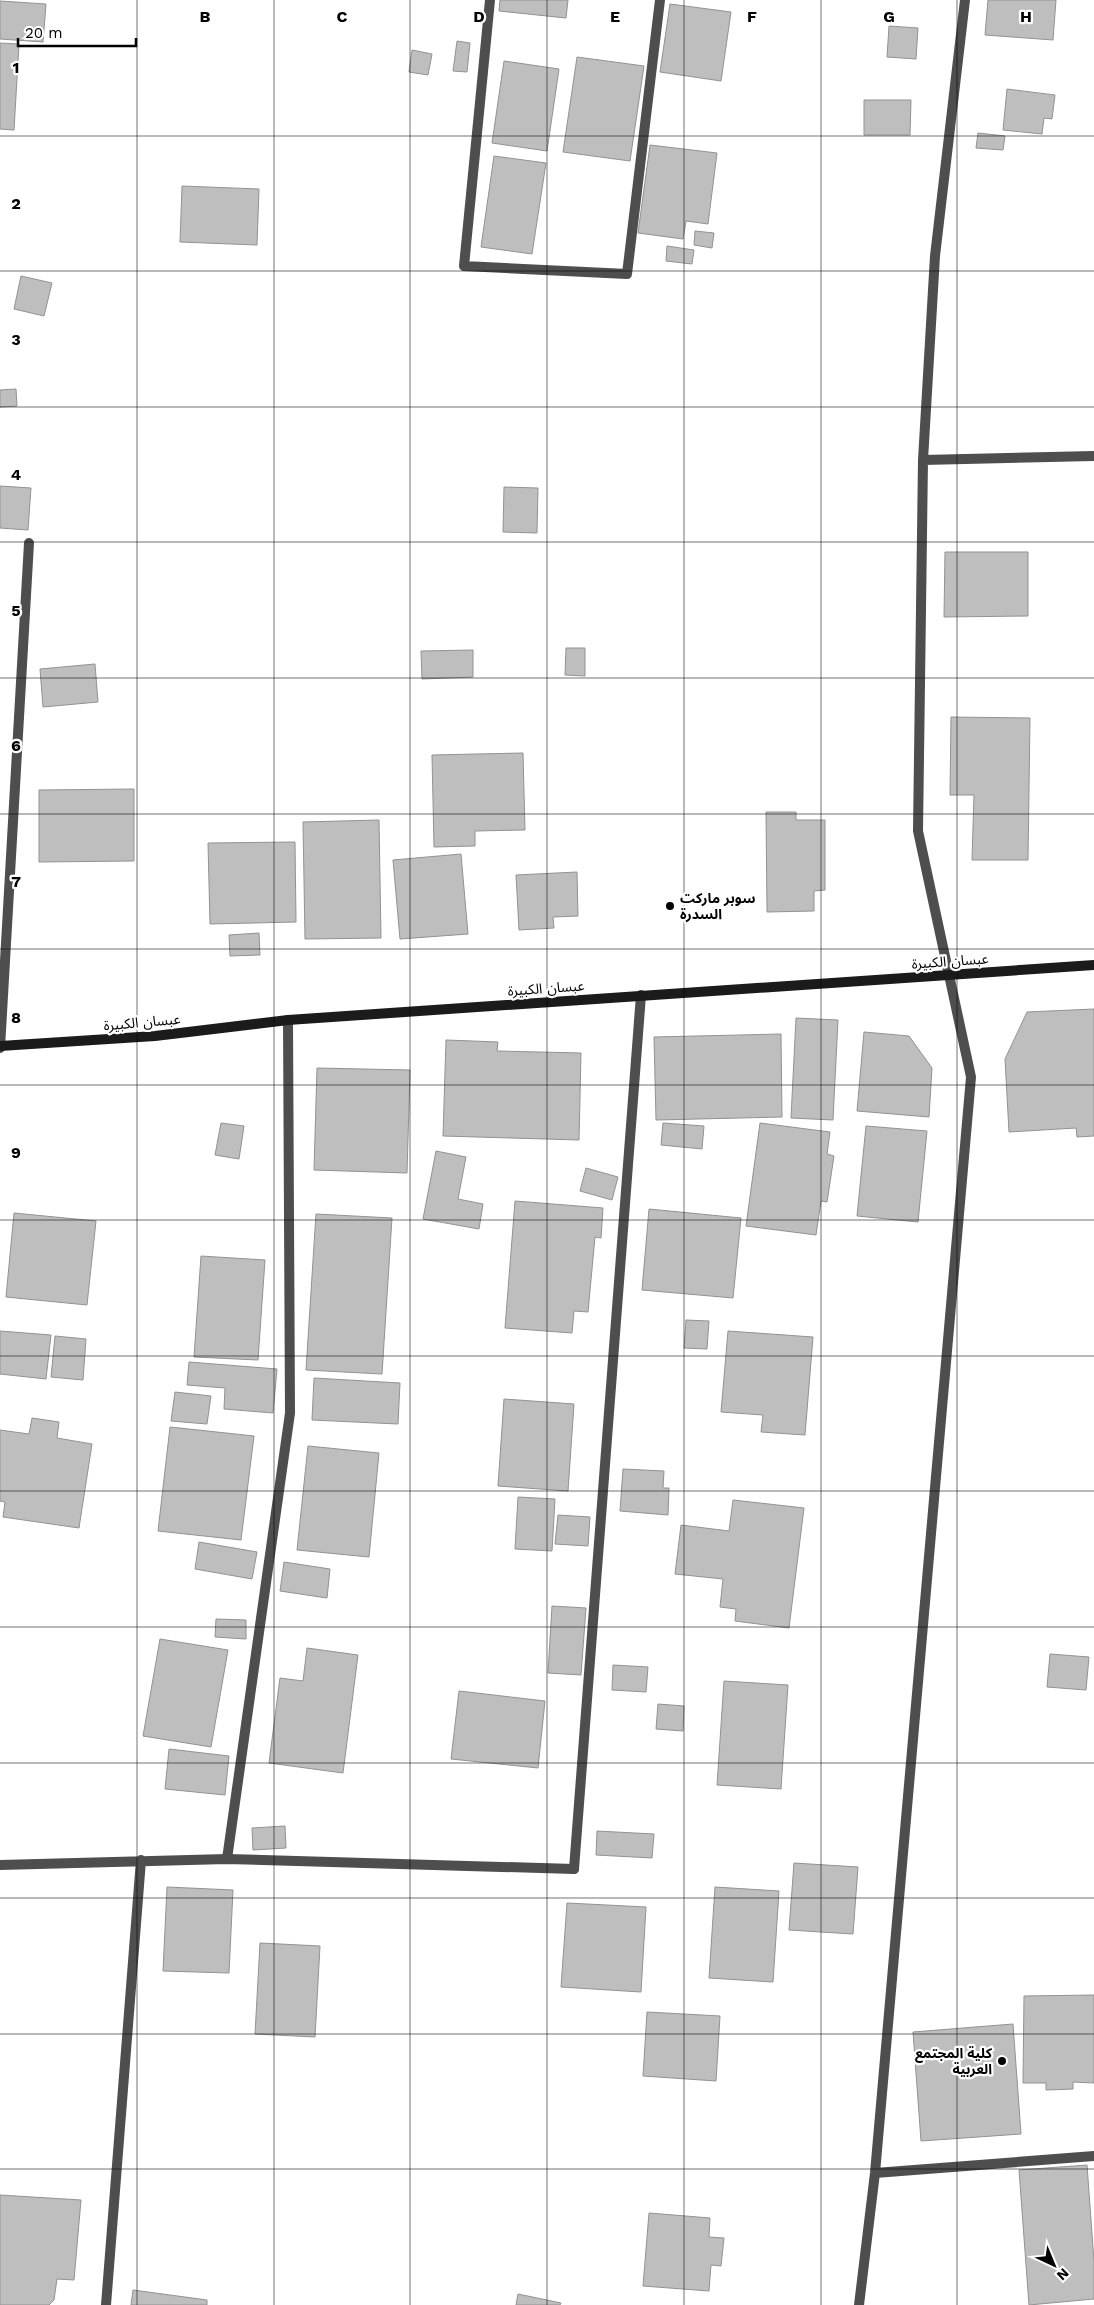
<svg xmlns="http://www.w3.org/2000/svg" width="1094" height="2305" font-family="'Work Sans','Noto Sans Arabic',sans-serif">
<rect width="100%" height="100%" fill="#fff"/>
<path fill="#bebebe" stroke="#929292" d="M 500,0 L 568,0 L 566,18 L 499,11 Z
M 988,0 L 1056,0 L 1053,40 L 985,35 Z
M 0,1 L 46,4 L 43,42 L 0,39 Z
M 670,4 L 731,12 L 721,81 L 660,72 Z
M 889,26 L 918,28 L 916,59 L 887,57 Z
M 457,41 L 470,43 L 467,72 L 453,71 Z
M 0,43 L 19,44 L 14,130 L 0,129 Z
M 412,50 L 432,54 L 428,75 L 409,72 Z
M 577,57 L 644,66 L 630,161 L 563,152 Z
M 504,61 L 559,69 L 547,151 L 492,143 Z
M 1007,89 L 1055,95 L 1052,119 L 1044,118 L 1042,134 L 1003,130 Z
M 864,100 L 911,100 L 910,135 L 864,135 Z
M 978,133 L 1005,136 L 1003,150 L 976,148 Z
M 650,145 L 717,153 L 708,224 L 686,221 L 683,239 L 638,233 Z
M 494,156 L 546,163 L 532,254 L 481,247 Z
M 182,186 L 259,189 L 257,245 L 180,242 Z
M 695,231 L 714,233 L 712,248 L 694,245 Z
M 667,246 L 694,250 L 692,264 L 666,261 Z
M 21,276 L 52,283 L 44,316 L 14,309 Z
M 16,389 L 17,406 L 0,407 L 0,390 Z
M 0,486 L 31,488 L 28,530 L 0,528 Z
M 504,487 L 538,488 L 537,533 L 503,532 Z
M 945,552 L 1028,552 L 1028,616 L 944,617 Z
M 566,648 L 585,648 L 585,676 L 565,675 Z
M 473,650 L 473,677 L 422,679 L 421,651 Z
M 95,664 L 98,702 L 43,707 L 40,669 Z
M 951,717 L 1030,718 L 1028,860 L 972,860 L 974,795 L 950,795 Z
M 523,753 L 525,830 L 475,831 L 475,846 L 434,847 L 432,755 Z
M 134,789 L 134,861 L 39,862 L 39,790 Z
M 766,812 L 796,812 L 796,820 L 825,820 L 825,890 L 814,891 L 814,911 L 767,912 Z
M 379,820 L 381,938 L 305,939 L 303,822 Z
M 295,842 L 296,922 L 210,924 L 208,843 Z
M 461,854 L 468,934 L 400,939 L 393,860 Z
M 577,872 L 578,916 L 553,917 L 554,928 L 519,930 L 516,875 Z
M 259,933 L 260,955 L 230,956 L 229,935 Z
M 1094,1009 L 1094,1136 L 1077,1137 L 1076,1128 L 1009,1132 L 1005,1059 L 1027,1012 Z
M 796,1018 L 838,1020 L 833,1120 L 791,1118 Z
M 864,1032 L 909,1036 L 932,1068 L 929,1117 L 857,1111 Z
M 781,1034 L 782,1117 L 656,1120 L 654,1037 Z
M 446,1040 L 498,1042 L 497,1051 L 581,1053 L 579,1140 L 443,1136 Z
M 317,1068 L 410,1070 L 407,1173 L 314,1170 Z
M 221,1123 L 244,1126 L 239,1159 L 215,1155 Z
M 663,1123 L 704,1126 L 702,1149 L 661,1145 Z
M 760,1123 L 830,1132 L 827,1154 L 834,1156 L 827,1202 L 821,1201 L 816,1235 L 746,1226 Z
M 866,1126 L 927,1131 L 918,1222 L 857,1216 Z
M 436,1151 L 466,1157 L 458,1199 L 483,1204 L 479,1229 L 423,1219 Z
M 586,1168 L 618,1177 L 612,1200 L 580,1191 Z
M 515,1201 L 603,1208 L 601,1238 L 595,1237 L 588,1312 L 574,1311 L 572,1333 L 505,1328 Z
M 649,1209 L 741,1218 L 733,1298 L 642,1290 Z
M 14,1213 L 96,1221 L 87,1305 L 6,1297 Z
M 316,1214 L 392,1218 L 382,1374 L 306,1370 Z
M 201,1256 L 265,1260 L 258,1360 L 194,1357 Z
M 686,1320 L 709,1321 L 707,1349 L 684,1348 Z
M 0,1331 L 51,1335 L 46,1379 L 0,1374 Z
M 728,1331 L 813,1337 L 805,1435 L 761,1432 L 763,1415 L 721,1412 Z
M 55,1336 L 86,1339 L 83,1380 L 51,1377 Z
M 189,1362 L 277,1369 L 273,1413 L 224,1409 L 225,1388 L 187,1385 Z
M 314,1378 L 400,1383 L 398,1424 L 312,1420 Z
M 175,1392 L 211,1396 L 207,1424 L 171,1421 Z
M 504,1399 L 574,1404 L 568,1491 L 498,1486 Z
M 32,1418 L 59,1422 L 57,1438 L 92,1444 L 79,1528 L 3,1517 L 5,1502 L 0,1501 L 0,1430 L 29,1434 Z
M 170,1427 L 254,1436 L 241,1540 L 158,1531 Z
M 308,1446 L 379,1453 L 369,1557 L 297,1550 Z
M 623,1469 L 664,1471 L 663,1488 L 669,1488 L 668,1515 L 620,1511 Z
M 518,1497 L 555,1499 L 552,1551 L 515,1549 Z
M 733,1500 L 804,1508 L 789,1628 L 735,1621 L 736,1609 L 720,1607 L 723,1579 L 675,1574 L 681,1525 L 729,1531 Z
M 558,1515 L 590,1517 L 588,1546 L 555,1544 Z
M 199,1542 L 257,1552 L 252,1579 L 195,1569 Z
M 284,1562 L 330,1569 L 327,1598 L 280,1591 Z
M 552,1606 L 586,1608 L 581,1675 L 548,1673 Z
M 216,1619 L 246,1620 L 246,1639 L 215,1637 Z
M 160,1639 L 228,1650 L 211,1747 L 143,1736 Z
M 307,1648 L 358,1655 L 343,1773 L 269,1763 L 280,1678 L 303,1681 Z
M 1050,1654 L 1089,1657 L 1086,1690 L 1047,1687 Z
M 613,1665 L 648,1667 L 646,1692 L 612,1690 Z
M 724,1681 L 788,1685 L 781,1789 L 717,1785 Z
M 459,1691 L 545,1701 L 538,1768 L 451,1759 Z
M 658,1704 L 684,1706 L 683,1731 L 656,1729 Z
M 169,1749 L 229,1756 L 225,1795 L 165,1789 Z
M 285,1826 L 286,1848 L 253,1850 L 252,1828 Z
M 597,1831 L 654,1834 L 652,1858 L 596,1855 Z
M 794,1863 L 858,1867 L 853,1934 L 789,1930 Z
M 167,1887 L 233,1890 L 229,1973 L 163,1971 Z
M 715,1887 L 779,1891 L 773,1982 L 709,1978 Z
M 567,1903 L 646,1907 L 641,1992 L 561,1987 Z
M 260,1943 L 320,1946 L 315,2037 L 255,2034 Z
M 1094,1995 L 1094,2083 L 1073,2082 L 1073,2089 L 1046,2090 L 1046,2083 L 1023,2083 L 1024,1996 Z
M 647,2012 L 720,2016 L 716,2081 L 643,2076 Z
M 1013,2024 L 1021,2134 L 921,2141 L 913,2032 Z
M 1087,2165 L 1094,2261 L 1094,2299 L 1029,2305 L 1019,2170 Z
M 0,2195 L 81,2200 L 74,2280 L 57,2279 L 54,2300 L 49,2305 L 0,2305 Z
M 649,2213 L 710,2218 L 709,2237 L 724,2238 L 721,2266 L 711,2265 L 709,2291 L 643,2286 Z
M 133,2290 L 207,2300 L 207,2305 L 131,2305 Z
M 518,2294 L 561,2303 L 560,2305 L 516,2305 Z"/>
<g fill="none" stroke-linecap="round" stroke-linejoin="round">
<path stroke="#4e4e4e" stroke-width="10" d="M 0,1048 L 29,543
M 0,1865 L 227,1859 L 574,1869
M 106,2305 L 141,1860"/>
<path stroke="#4e4e4e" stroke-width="10" d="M 490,0 L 464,266 L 627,274 L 660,0
M 923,460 L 1094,456
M 227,1859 L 290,1413 L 288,1020
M 574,1869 L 641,995
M 875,2173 L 1094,2156
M 859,2305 L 875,2173 L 971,1077 L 918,831 L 923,460 L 935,256 L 965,0"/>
<path stroke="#1b1b1b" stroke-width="10" d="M 0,1046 L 155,1036 L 288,1020 L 1094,965"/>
</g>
<path fill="none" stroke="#000" stroke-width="1" stroke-opacity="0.55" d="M 137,0 L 137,2305M 274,0 L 274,2305M 410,0 L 410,2305M 547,0 L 547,2305M 684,0 L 684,2305M 821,0 L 821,2305M 957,0 L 957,2305M 0,136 L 1094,136M 0,271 L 1094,271M 0,407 L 1094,407M 0,542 L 1094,542M 0,678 L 1094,678M 0,814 L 1094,814M 0,949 L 1094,949M 0,1085 L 1094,1085M 0,1220 L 1094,1220M 0,1356 L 1094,1356M 0,1491 L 1094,1491M 0,1627 L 1094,1627M 0,1763 L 1094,1763M 0,1898 L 1094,1898M 0,2034 L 1094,2034M 0,2169 L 1094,2169"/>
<g fill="#000" stroke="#fff" stroke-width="2">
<circle cx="670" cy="906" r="5"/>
<circle cx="1002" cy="2061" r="5"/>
</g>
<g text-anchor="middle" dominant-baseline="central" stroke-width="4.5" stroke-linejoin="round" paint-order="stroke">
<g font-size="14" font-weight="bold" fill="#000" stroke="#fff" text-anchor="start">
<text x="680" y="898">سوبر ماركت<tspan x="680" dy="16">السدرة</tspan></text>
<text x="992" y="2053" text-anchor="end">كلية المجتمع<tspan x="992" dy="16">العربية</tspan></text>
</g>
<g font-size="14" fill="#000" stroke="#fff">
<text transform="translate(950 961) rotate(-4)">عبسان الكبيرة</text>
<text transform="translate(546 988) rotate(-4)">عبسان الكبيرة</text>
<text transform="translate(142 1022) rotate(-5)">عبسان الكبيرة</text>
</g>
</g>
<g font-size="16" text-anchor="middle" font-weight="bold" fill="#000" stroke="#fff" stroke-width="4.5" stroke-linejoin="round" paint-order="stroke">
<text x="205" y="22">B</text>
<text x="342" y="22">C</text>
<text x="479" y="22">D</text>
<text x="615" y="22">E</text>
<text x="752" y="22">F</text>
<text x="889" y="22">G</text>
<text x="1026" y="22">H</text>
<text x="16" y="73">1</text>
<text x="16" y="209">2</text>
<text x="16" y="345">3</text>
<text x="16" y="480">4</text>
<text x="16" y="616">5</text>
<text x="16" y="751">6</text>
<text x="16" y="887">7</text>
<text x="16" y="1023">8</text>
<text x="16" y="1158">9</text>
</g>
<g transform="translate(1054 2265) rotate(136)" stroke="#ffffff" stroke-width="4" paint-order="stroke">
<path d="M0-4L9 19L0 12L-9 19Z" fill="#000000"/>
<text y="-8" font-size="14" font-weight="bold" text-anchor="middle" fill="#000000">N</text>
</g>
<path d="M18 38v8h118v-8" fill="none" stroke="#000000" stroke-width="2.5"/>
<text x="25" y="38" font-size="15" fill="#000000" stroke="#ffffff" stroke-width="4" paint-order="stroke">20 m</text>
</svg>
